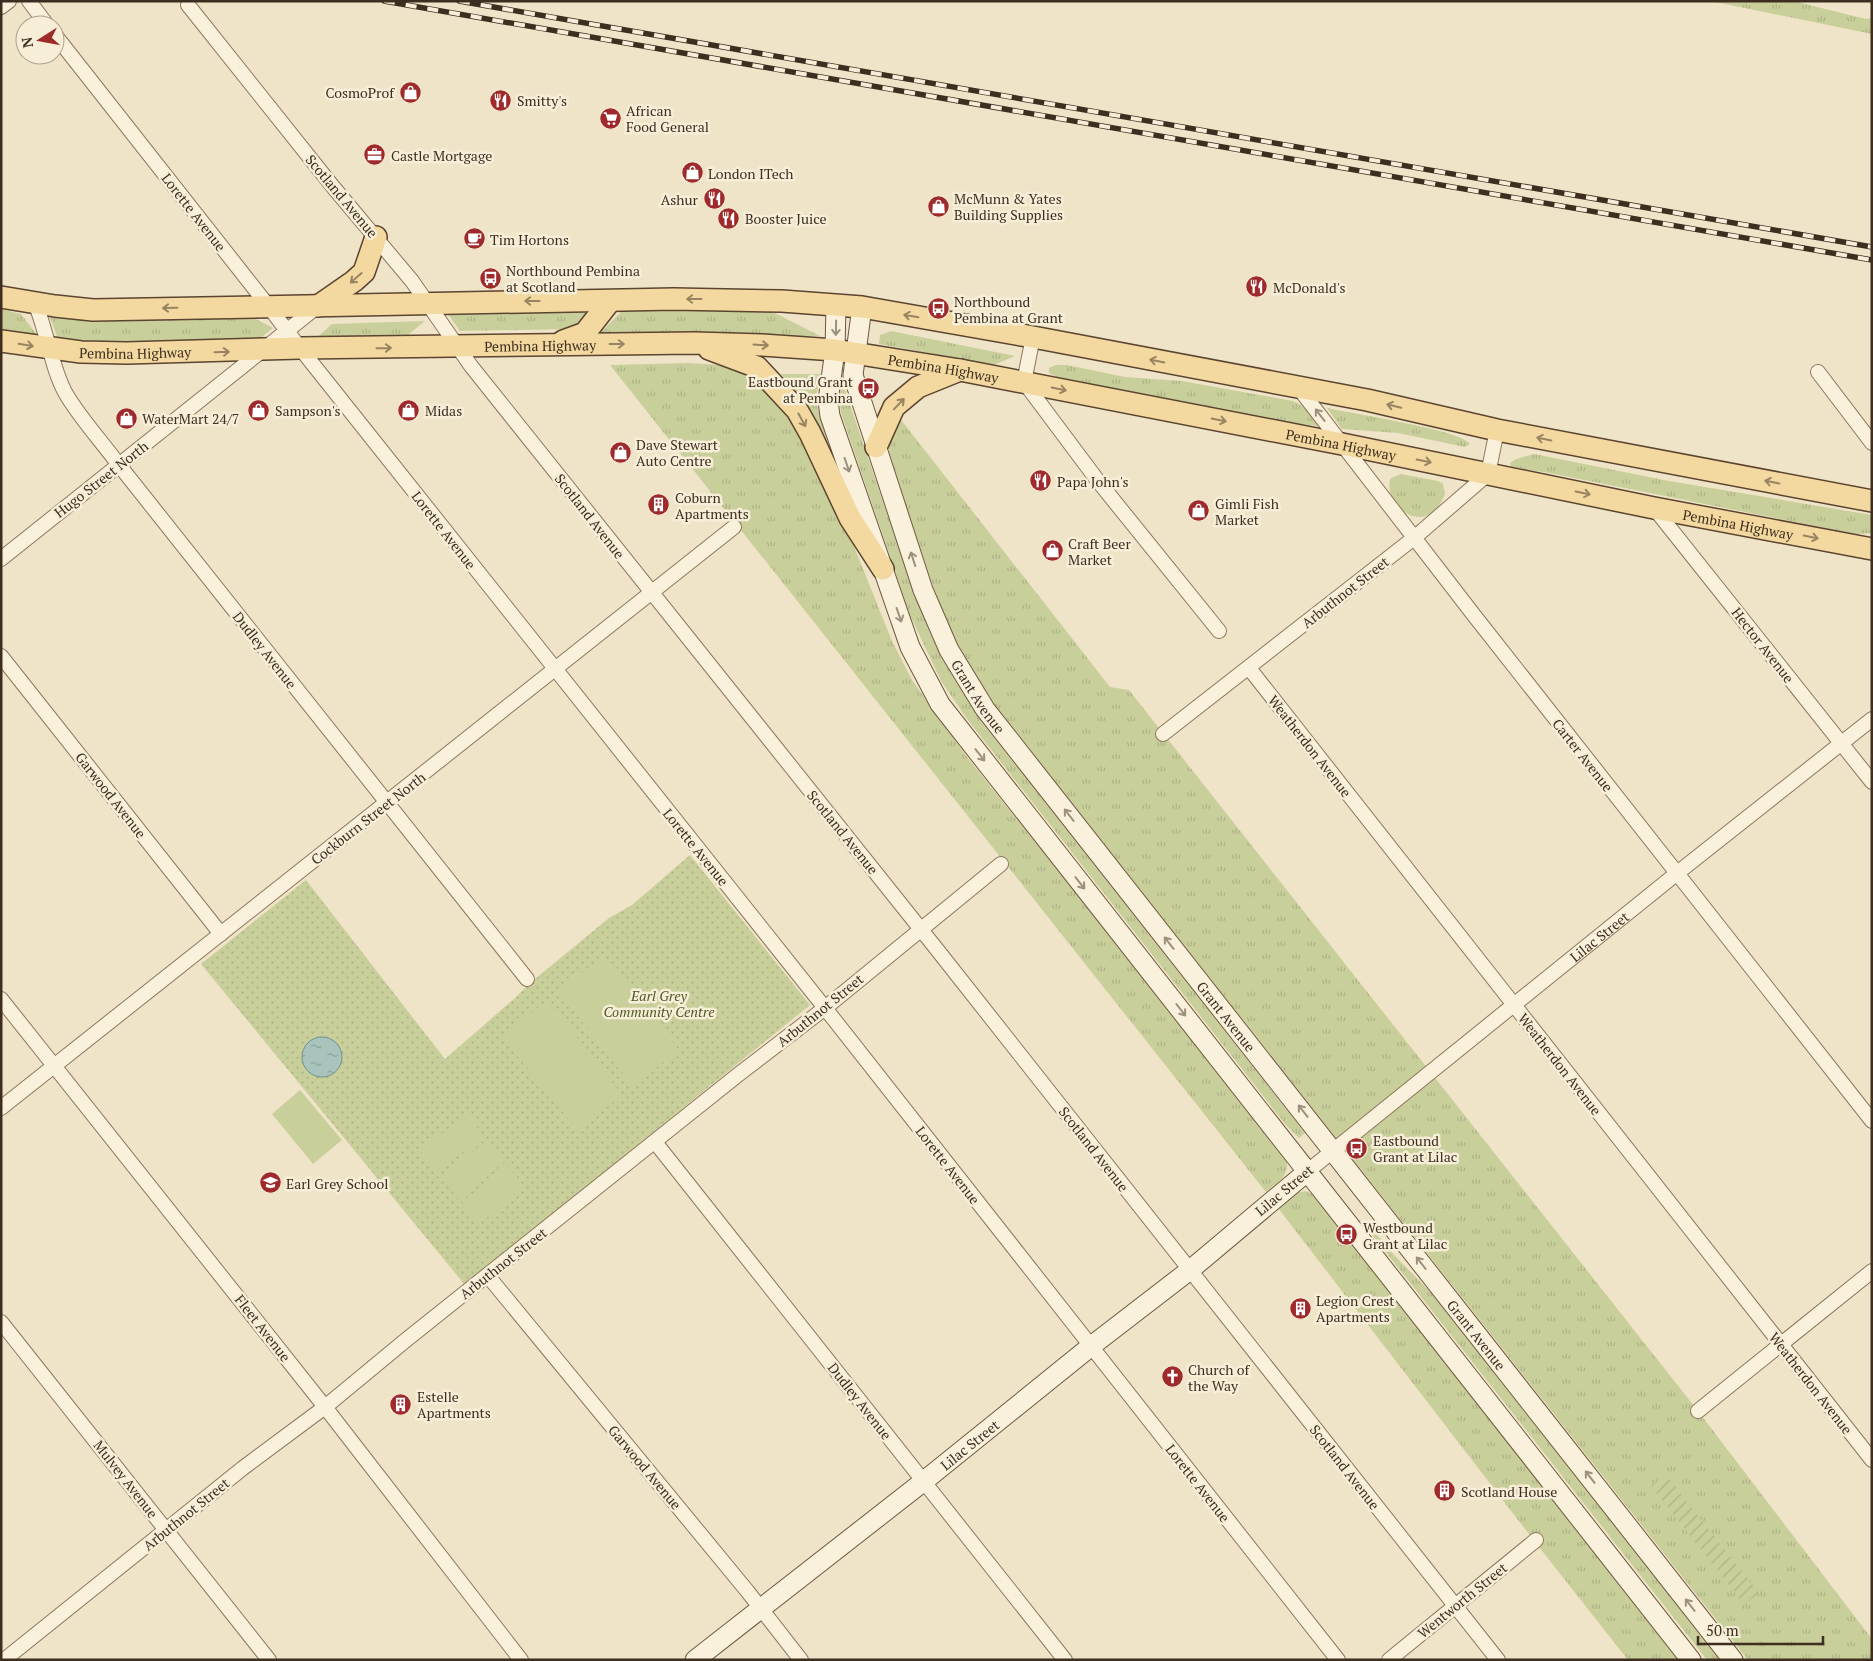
<svg xmlns="http://www.w3.org/2000/svg" width="1873" height="1661" font-family="'PT Serif',serif">
<defs>
<pattern id="grass-tufts" width="24" height="20" patternUnits="userSpaceOnUse" patternTransform="scale(1.25)"><rect width="24" height="20" fill="#c9cf9b"/><path d="M3 7l-1-3M5 7V3M7 7l1-3M15 17l-1-3M17 17v-4M19 17l1-3" fill="none" stroke="#aeb285"/></pattern>
<pattern id="park-dots" width="8" height="8" patternUnits="userSpaceOnUse" patternTransform="scale(1.25)"><rect width="8" height="8" fill="#c9cf9b"/><path d="M2 2h.1M6 6h.1" fill="none" stroke="#aeb285" stroke-width="1.8" stroke-linecap="round"/></pattern>
<pattern id="garden-furrows" width="10" height="10" patternUnits="userSpaceOnUse" patternTransform="scale(1.25)"><rect width="10" height="10" fill="#c9cf9b"/><path d="M-1 1l2-2M0 10L10 0M9 11l2-2" fill="none" stroke="#aeb285"/></pattern>
<pattern id="water-ripples" width="26" height="14" patternUnits="userSpaceOnUse" patternTransform="scale(1.25)"><rect width="26" height="14" fill="#a9c4bc"/><path d="M2 4q2-2 4 0t4 0M15 11q2-2 4 0t4 0" fill="none" stroke="#8ba098"/></pattern>
</defs>
<rect width="100%" height="100%" fill="#f0e4c8"/>
<path fill="url(#grass-tufts)" d="M 1710,1 L 1793,1 L 1866,19 L 1872,18 L 1872,34 Z
M 1,309 L 21,314 L 40,339 L 1,332 Z
M 769,310 L 820,336 L 597,336 L 622,311 Z
M 593,311 L 571,329 L 460,331 L 448,314 Z
M 250,316 L 273,328 L 257,341 L 59,342 L 50,317 Z
M 425,321 L 403,339 L 314,340 L 332,324 Z
M 891,331 L 1015,356 L 994,365 L 879,344 L 880,335 Z
M 688,363 L 721,365 L 741,372 L 766,388 L 781,403 L 798,432 L 839,509 L 892,641 L 912,680 L 967,757 L 1285,1155 C 1292,1175 1280,1180 1266,1192 L 610,365 Z
M 1056,365 L 1067,365 L 1125,377 L 1182,381 L 1293,401 C 1306,407 1313,414 1320,426 L 1289,423 L 1057,377 L 1049,373 L 1049,368 Z
M 781,374 L 822,374 L 815,399 L 828,444 L 824,445 L 799,395 Z
M 841,384 L 843,384 L 910,581 L 930,633 L 941,657 L 980,720 L 1305,1133 L 1299,1138 L 1286,1125 L 967,719 L 941,681 L 910,615 L 841,413 L 839,396 Z
M 1327,408 C 1349,413 1462,430 1470,444 L 1465,447 L 1398,433 L 1342,429 Z
M 898,416 L 1110,687 L 1129,690 L 1698,1411 L 1872,1639 L 1872,1660 L 1748,1660 L 1008,722 C 998,708 986,694 977,679 C 935,609 914,529 889,452 L 889,439 Z
M 1534,454 L 1669,481 L 1872,515 L 1872,533 L 1856,534 L 1549,473 L 1512,467 L 1510,464 L 1511,462 L 1516,459 Z
M 1401,474 L 1438,481 L 1443,484 L 1445,494 C 1427,542 1380,504 1391,478 Z
M 1306,1191 L 1317,1197 L 1680,1660 L 1628,1660 L 1535,1542 L 1278,1208 L 1296,1193 Z
M 1373,1230 L 1395,1256 L 1443,1305 L 1721,1660 L 1707,1660 L 1370,1232 Z"/>
<path fill="url(#park-dots)" d="M 690,855 L 810,1005 L 465,1285 L 201,964 L 306,880 L 445,1059 L 515,998 L 529,984 L 609,918 L 632,905 Z"/>
<path fill="url(#garden-furrows)" d="M 1666,1475 L 1759,1593 L 1744,1604 L 1651,1486 Z"/>
<path fill="#c9cf9b" d="M 604,955 L 679,1050 L 633,1086 L 558,991 Z
M 548,1000 L 622,1095 L 577,1130 L 502,1036 Z
M 300,1090 L 342,1140 L 313,1164 L 272,1114 Z
M 467,1114 L 484,1136 L 437,1172 L 420,1150 Z
M 487,1140 L 504,1162 L 458,1199 L 441,1177 Z
M 508,1166 L 525,1188 L 479,1224 L 462,1202 Z"/>
<path fill="url(#water-ripples)" stroke="#6f938a" d="M302 1057a20 20 0 1 1 40 0a20 20 0 1 1-40 0Z"/>
<g fill="none" stroke-linecap="round" stroke-linejoin="round">
<defs>
<g id="street">
<path d="M 29,1 L 47,25"/>
<path d="M 188,5 L 334,188 L 412,281 L 471,366 L 935,947 L 1498,1660"/>
<path d="M 1,7 L 9,1"/>
<path d="M 55,35 L 269,307 L 300,348 L 825,1008 L 1338,1660"/>
<path d="M 35,303 C 47,331 52,370 66,394 C 80,418 102,442 119,465 L 527,979"/>
<path d="M 1033,337 L 1024,382 L 1098,481 L 1219,631"/>
<path d="M 1818,372 L 1872,443"/>
<path d="M 1298,387 L 1473,614 L 1872,1121"/>
<path d="M 1654,508 L 1872,782"/>
<path d="M 1,559 L 318,306"/>
<path d="M 1,656 L 221,934"/>
<path d="M 1249,668 L 1872,1460"/>
<path d="M 1163,734 L 1414,538 L 1488,474 L 1497,430"/>
<path d="M 1,999 L 325,1407 L 521,1660"/>
<path d="M 1,1108 L 734,527"/>
<path d="M 655,1142 L 1065,1660"/>
<path id="s1" d="M 1308,1171 L 1676,874 L 1872,719"/>
<path d="M 488,1276 L 748,1592 L 801,1660"/>
<path d="M 1,1322 L 269,1660"/>
<path d="M 1698,1411 L 1872,1271"/>
<path d="M 4,1660 L 243,1468 L 325,1407 L 406,1340 L 739,1074 L 825,1008 L 1001,864"/>
<path d="M 1389,1660 L 1536,1540"/>
</g>
<g id="secondary">
<path d="M 836,305 L 835,350 L 828,401 L 830,416 L 910,647 L 940,704 L 1691,1660"/>
<path id="s2" d="M 862,307 L 853,375 L 923,590 L 949,650 L 985,709 L 1733,1660"/>
<path id="s3" d="M 695,1660 L 924,1481 L 1090,1347 L 1190,1270 L 1308,1171"/>
</g>
<g id="primary">
<path d="M 1,297 L 55,306 L 93,310 L 674,299 L 782,301 L 862,307 L 1033,337 L 1367,400 L 1497,430 L 1872,501"/>
<path d="M 318,306 L 354,281 L 364,272 L 376,237"/>
<path id="s4" d="M 1,341 L 81,352 L 127,353 L 300,348 L 695,343 L 762,345 L 835,350 L 960,370 L 1342,444 L 1654,508 L 1872,549"/>
<path d="M 563,341 L 585,333 L 610,301"/>
<path d="M 709,349 L 757,367 L 797,410 L 810,433 L 850,518 L 883,569"/>
<path d="M 876,447 L 894,407 L 918,387 L 960,370"/>
</g>
</defs>
<use href="#street" stroke="#8d765c" stroke-width="16"/>
<use href="#secondary" stroke="#6f573f" stroke-width="21"/>
<use href="#primary" stroke="#5b4430" stroke-width="24"/>
<use href="#street" stroke="#faf1dc" stroke-width="14"/>
<use href="#secondary" stroke="#faf1dc" stroke-width="19"/>
<use href="#primary" stroke="#f3d9a0" stroke-width="21"/>
<defs>
<path id="rail" d="M 384,1 L 1872,260
M 459,1 L 1872,247"/>
</defs>
<use href="#rail" stroke="#3d2e20" stroke-width="5.5"/>
<use href="#rail" stroke="#f7eed8" stroke-width="4" stroke-dasharray="11" stroke-linecap="butt"/>
</g>
<defs><path id="oneway-shaft" d="M-6 0H5M1.5-3L5.5 0L1.5 3" fill="none" stroke-width="1.6" stroke-linecap="round" stroke-linejoin="round" transform="scale(1.25)"/></defs>
<g stroke="#988460">
<use href="#oneway-shaft" transform="translate(356 278) rotate(139)"/>
<use href="#oneway-shaft" transform="translate(694 299) rotate(-180)"/>
<use href="#oneway-shaft" transform="translate(532 301) rotate(180)"/>
<use href="#oneway-shaft" transform="translate(170 308) rotate(179)"/>
<use href="#oneway-shaft" transform="translate(911 316) rotate(-170)"/>
<use href="#oneway-shaft" transform="translate(617 344)"/>
<use href="#oneway-shaft" transform="translate(26 345) rotate(9)"/>
<use href="#oneway-shaft" transform="translate(761 345) rotate(3)"/>
<use href="#oneway-shaft" transform="translate(384 348) rotate(-1)"/>
<use href="#oneway-shaft" transform="translate(222 352) rotate(-2)"/>
<use href="#oneway-shaft" transform="translate(1157 361) rotate(-169)"/>
<use href="#oneway-shaft" transform="translate(1059 389) rotate(11)"/>
<use href="#oneway-shaft" transform="translate(899 404) rotate(-46)"/>
<use href="#oneway-shaft" transform="translate(1394 406) rotate(-167)"/>
<use href="#oneway-shaft" transform="translate(802 420) rotate(61)"/>
<use href="#oneway-shaft" transform="translate(1219 420) rotate(11)"/>
<use href="#oneway-shaft" transform="translate(1544 439) rotate(-169)"/>
<use href="#oneway-shaft" transform="translate(1424 461) rotate(11)"/>
<use href="#oneway-shaft" transform="translate(1772 482) rotate(-169)"/>
<use href="#oneway-shaft" transform="translate(1583 493) rotate(12)"/>
<use href="#oneway-shaft" transform="translate(1811 537) rotate(11)"/>
</g>
<g stroke="#9c907e">
<use href="#oneway-shaft" transform="translate(836 328) rotate(91)"/>
<use href="#oneway-shaft" transform="translate(1320 415) rotate(-128)"/>
<use href="#oneway-shaft" transform="translate(847 465) rotate(71)"/>
<use href="#oneway-shaft" transform="translate(913 559) rotate(-108)"/>
<use href="#oneway-shaft" transform="translate(899 615) rotate(71)"/>
<use href="#oneway-shaft" transform="translate(980 755) rotate(52)"/>
<use href="#oneway-shaft" transform="translate(1069 815) rotate(-128)"/>
<use href="#oneway-shaft" transform="translate(1080 883) rotate(52)"/>
<use href="#oneway-shaft" transform="translate(1169 943) rotate(-128)"/>
<use href="#oneway-shaft" transform="translate(1181 1010) rotate(52)"/>
<use href="#oneway-shaft" transform="translate(1303 1111) rotate(-128)"/>
<use href="#oneway-shaft" transform="translate(1421 1263) rotate(-128)"/>
<use href="#oneway-shaft" transform="translate(1590 1477) rotate(-128)"/>
<use href="#oneway-shaft" transform="translate(1690 1605) rotate(-128)"/>
</g>
<defs>
<symbol id="shop-disc" viewBox="-11 -11 22 22"><circle r="9.5" fill="#9e2a2b" stroke="#f7eed8"/><path d="M-5-2.5h2.3a2.7 3.5 0 0 1 5.4 0H5L5.5 6h-11ZM-1.5-2.5h3a1.5 2.3 0 0 0-3 0Z" fill="#fff"/></symbol>
<symbol id="restaurant-disc" viewBox="-11 -11 22 22"><circle r="9.5" fill="#9e2a2b" stroke="#f7eed8"/><path d="M-5-6h1v4h1v-4h1v4h1v-4h1v5L-1.5 .5V6h-2V.5L-5-1ZM5-6V6H3V1.5H1.5Q1.5-4 5-6Z" fill="#fff"/></symbol>
<symbol id="supermarket-disc" viewBox="-11 -11 22 22"><circle r="9.5" fill="#9e2a2b" stroke="#f7eed8"/><path d="M-6-5.5h2.5l.6 2H6L4.5 2H-2.5L-4.4-4H-6ZM-1.5 3.2a1.3 1.3 0 1 0 .1 0ZM3 3.2a1.3 1.3 0 1 0 .1 0Z" fill="#fff"/></symbol>
<symbol id="office-disc" viewBox="-11 -11 22 22"><circle r="9.5" fill="#9e2a2b" stroke="#f7eed8"/><path d="M-6-3h4V-5.5h4V-3h4V5H-6ZM-1-4.5V-3h2v-1.5ZM-6 0V1H6V0Z" fill="#fff"/></symbol>
<symbol id="cafe-disc" viewBox="-11 -11 22 22"><circle r="9.5" fill="#9e2a2b" stroke="#f7eed8"/><path d="M-5.5-4.5H6V0H3Q3 3.5 0 3.5H-2.5Q-5.5 3.5-5.5 0ZM3-3.2v2h1.7v-2ZM-6 4.5H4V6H-6Z" fill="#fff"/></symbol>
<symbol id="bus-disc" viewBox="-11 -11 22 22"><circle r="9.5" fill="#9e2a2b" stroke="#f7eed8"/><path d="M-5-6H5V4H4V6H2V4H-2V6H-4V4H-5ZM-3.5-4V0h7V-4ZM-3.5 1.2v1.5H-2V1.2ZM2 1.2v1.5H3.5V1.2Z" fill="#fff"/></symbol>
<symbol id="building-disc" viewBox="-11 -11 22 22"><circle r="9.5" fill="#9e2a2b" stroke="#f7eed8"/><path d="M-4-6H4V6H1V3H-1V6H-4ZM-2.5-4.3h1.7v1.8h-1.7ZM.8-4.3h1.7v1.8H.8ZM-2.5-1h1.7V.8h-1.7ZM.8-1h1.7V.8H.8Z" fill="#fff"/></symbol>
<symbol id="school-disc" viewBox="-11 -11 22 22"><circle r="9.5" fill="#9e2a2b" stroke="#f7eed8"/><path d="M0-5L7-2L0 1L-7-2ZM-4 1L0 2.5L4 1V4Q0 6-4 4Z" fill="#fff"/></symbol>
<symbol id="church-disc" viewBox="-11 -11 22 22"><circle r="9.5" fill="#9e2a2b" stroke="#f7eed8"/><path d="M-1.2-6h2.4v3.5h3.3v2.4h-3.3V6h-2.4V-.1h-3.3v-2.4h3.3Z" fill="#fff"/></symbol>
</defs>
<g fill-rule="evenodd">
<use href="#shop-disc" x="398" y="80" width="25" height="25"/>
<use href="#restaurant-disc" x="488" y="88" width="25" height="25"/>
<use href="#supermarket-disc" x="598" y="106" width="25" height="25"/>
<use href="#office-disc" x="362" y="142" width="25" height="25"/>
<use href="#shop-disc" x="680" y="160" width="25" height="25"/>
<use href="#restaurant-disc" x="702" y="186" width="25" height="25"/>
<use href="#shop-disc" x="926" y="194" width="25" height="25"/>
<use href="#restaurant-disc" x="716" y="206" width="25" height="25"/>
<use href="#cafe-disc" x="462" y="226" width="25" height="25"/>
<use href="#bus-disc" x="478" y="266" width="25" height="25"/>
<use href="#restaurant-disc" x="1244" y="274" width="25" height="25"/>
<use href="#bus-disc" x="926" y="296" width="25" height="25"/>
<use href="#bus-disc" x="856" y="376" width="25" height="25"/>
<use href="#shop-disc" x="246" y="398" width="25" height="25"/>
<use href="#shop-disc" x="396" y="398" width="25" height="25"/>
<use href="#shop-disc" x="114" y="406" width="25" height="25"/>
<use href="#shop-disc" x="608" y="440" width="25" height="25"/>
<use href="#restaurant-disc" x="1028" y="468" width="25" height="25"/>
<use href="#building-disc" x="646" y="492" width="25" height="25"/>
<use href="#shop-disc" x="1186" y="498" width="25" height="25"/>
<use href="#shop-disc" x="1040" y="538" width="25" height="25"/>
<use href="#bus-disc" x="1344" y="1136" width="25" height="25"/>
<use href="#school-disc" x="258" y="1170" width="25" height="25"/>
<use href="#bus-disc" x="1334" y="1222" width="25" height="25"/>
<use href="#building-disc" x="1288" y="1296" width="25" height="25"/>
<use href="#church-disc" x="1160" y="1364" width="25" height="25"/>
<use href="#building-disc" x="388" y="1392" width="25" height="25"/>
<use href="#building-disc" x="1432" y="1478" width="25" height="25"/>
</g>
<g text-anchor="middle" dominant-baseline="central" stroke-width="5" stroke-linejoin="round" paint-order="stroke">
<g font-size="14" fill="#3d2e20" stroke="#f7eed8" text-anchor="start">
<text x="394" y="92" text-anchor="end">CosmoProf</text>
<text x="517" y="100">Smitty's</text>
<text x="626" y="110">African<tspan x="626" dy="16">Food General</tspan></text>
<text x="391" y="155">Castle Mortgage</text>
<text x="708" y="173">London ITech</text>
<text x="954" y="198">McMunn &amp; Yates<tspan x="954" dy="16">Building Supplies</tspan></text>
<text x="698" y="199" text-anchor="end">Ashur</text>
<text x="745" y="218">Booster Juice</text>
<text x="490" y="239">Tim Hortons</text>
<text x="506" y="270">Northbound Pembina<tspan x="506" dy="16">at Scotland</tspan></text>
<text x="1273" y="287">McDonald's</text>
<text x="954" y="301">Northbound<tspan x="954" dy="16">Pembina at Grant</tspan></text>
<text x="853" y="381" text-anchor="end">Eastbound Grant<tspan x="853" dy="16">at Pembina</tspan></text>
<text x="275" y="410">Sampson's</text>
<text x="425" y="410">Midas</text>
<text x="142" y="418">WaterMart 24/7</text>
<text x="636" y="444">Dave Stewart<tspan x="636" dy="16">Auto Centre</tspan></text>
<text x="1057" y="481">Papa John's</text>
<text x="675" y="497">Coburn<tspan x="675" dy="16">Apartments</tspan></text>
<text x="1215" y="503">Gimli Fish<tspan x="1215" dy="16">Market</tspan></text>
<text x="1068" y="543">Craft Beer<tspan x="1068" dy="16">Market</tspan></text>
<text x="1373" y="1140">Eastbound<tspan x="1373" dy="16">Grant at Lilac</tspan></text>
<text x="286" y="1183">Earl Grey School</text>
<text x="1363" y="1227">Westbound<tspan x="1363" dy="16">Grant at Lilac</tspan></text>
<text x="1316" y="1300">Legion Crest<tspan x="1316" dy="16">Apartments</tspan></text>
<text x="1188" y="1369">Church of<tspan x="1188" dy="16">the Way</tspan></text>
<text x="417" y="1396">Estelle<tspan x="417" dy="16">Apartments</tspan></text>
<text x="1461" y="1491">Scotland House</text>
</g>
<g font-size="14" fill="#3d2e20" stroke="#f7eed8">
<text transform="translate(342 196) rotate(50)">Scotland Avenue</text>
<text transform="translate(194 212) rotate(52)">Lorette Avenue</text>
<text stroke="none"><textPath href="#s4" startOffset="540">Pembina Highway</textPath></text>
<text stroke="none"><textPath href="#s4" startOffset="135">Pembina Highway</textPath></text>
<text stroke="none"><textPath href="#s4" startOffset="945">Pembina Highway</textPath></text>
<text stroke="none"><textPath href="#s4" startOffset="1350">Pembina Highway</textPath></text>
<text transform="translate(101 479) rotate(-38)">Hugo Street North</text>
<text transform="translate(590 516) rotate(52)">Scotland Avenue</text>
<text stroke="none"><textPath href="#s4" startOffset="1755">Pembina Highway</textPath></text>
<text transform="translate(444 530) rotate(52)">Lorette Avenue</text>
<text transform="translate(1345 592) rotate(-38)">Arbuthnot Street</text>
<text transform="translate(1763 645) rotate(52)">Hector Avenue</text>
<text transform="translate(265 650) rotate(52)">Dudley Avenue</text>
<text stroke="none"><textPath href="#s2" startOffset="415">Grant Avenue</textPath></text>
<text transform="translate(1310 746) rotate(52)">Weatherdon Avenue</text>
<text transform="translate(1583 755) rotate(52)">Carter Avenue</text>
<text transform="translate(111 795) rotate(52)">Garwood Avenue</text>
<text transform="translate(368 818) rotate(-38)">Cockburn Street North</text>
<text transform="translate(843 832) rotate(51)">Scotland Avenue</text>
<text transform="translate(696 847) rotate(51)">Lorette Avenue</text>
<text stroke="none"><textPath href="#s1" startOffset="374">Lilac Street</textPath></text>
<text transform="translate(820 1010) rotate(-39)">Arbuthnot Street</text>
<text stroke="none"><textPath href="#s2" startOffset="820">Grant Avenue</textPath></text>
<text transform="translate(1560 1064) rotate(52)">Weatherdon Avenue</text>
<text transform="translate(1094 1149) rotate(52)">Scotland Avenue</text>
<text transform="translate(948 1165) rotate(52)">Lorette Avenue</text>
<text transform="translate(1284 1190) rotate(-40)">Lilac Street</text>
<text transform="translate(503 1263) rotate(-38)">Arbuthnot Street</text>
<text transform="translate(263 1328) rotate(52)">Fleet Avenue</text>
<text stroke="none"><textPath href="#s2" startOffset="1225">Grant Avenue</textPath></text>
<text transform="translate(1811 1383) rotate(52)">Weatherdon Avenue</text>
<text transform="translate(860 1401) rotate(52)">Dudley Avenue</text>
<text stroke="none"><textPath href="#s3" startOffset="349">Lilac Street</textPath></text>
<text transform="translate(645 1467) rotate(50)">Garwood Avenue</text>
<text transform="translate(1345 1467) rotate(52)">Scotland Avenue</text>
<text transform="translate(126 1479) rotate(52)">Mulvey Avenue</text>
<text transform="translate(1198 1483) rotate(52)">Lorette Avenue</text>
<text transform="translate(186 1514) rotate(-39)">Arbuthnot Street</text>
<text transform="translate(1462 1600) rotate(-39)">Wentworth Street</text>
</g>
<g font-size="14" font-style="italic" fill="#4d5a26" stroke="#f7eed8">
<text x="659" y="995">Earl Grey<tspan x="659" dy="16">Community Centre</tspan></text>
</g>
</g>
<rect width="1873" height="1661" fill="none" stroke="#3d2e20" stroke-width="5"/>
<g transform="translate(40 40) rotate(259)"><circle r="24" fill="#f7eed8" stroke="#ada18e"/>
<path d="M0-4L9 19L0 12L-9 19Z" fill="#9e2a2b"/>
<text y="-8" font-size="14" font-weight="bold" text-anchor="middle" fill="#3d2e20">N</text>
</g>
<path d="M1698 1636v8h125v-8" fill="none" stroke="#3d2e20" stroke-width="2.5"/>
<text x="1706" y="1636" font-size="15" fill="#3d2e20" stroke="#f7eed8" stroke-width="4" paint-order="stroke">50 m</text>
</svg>
